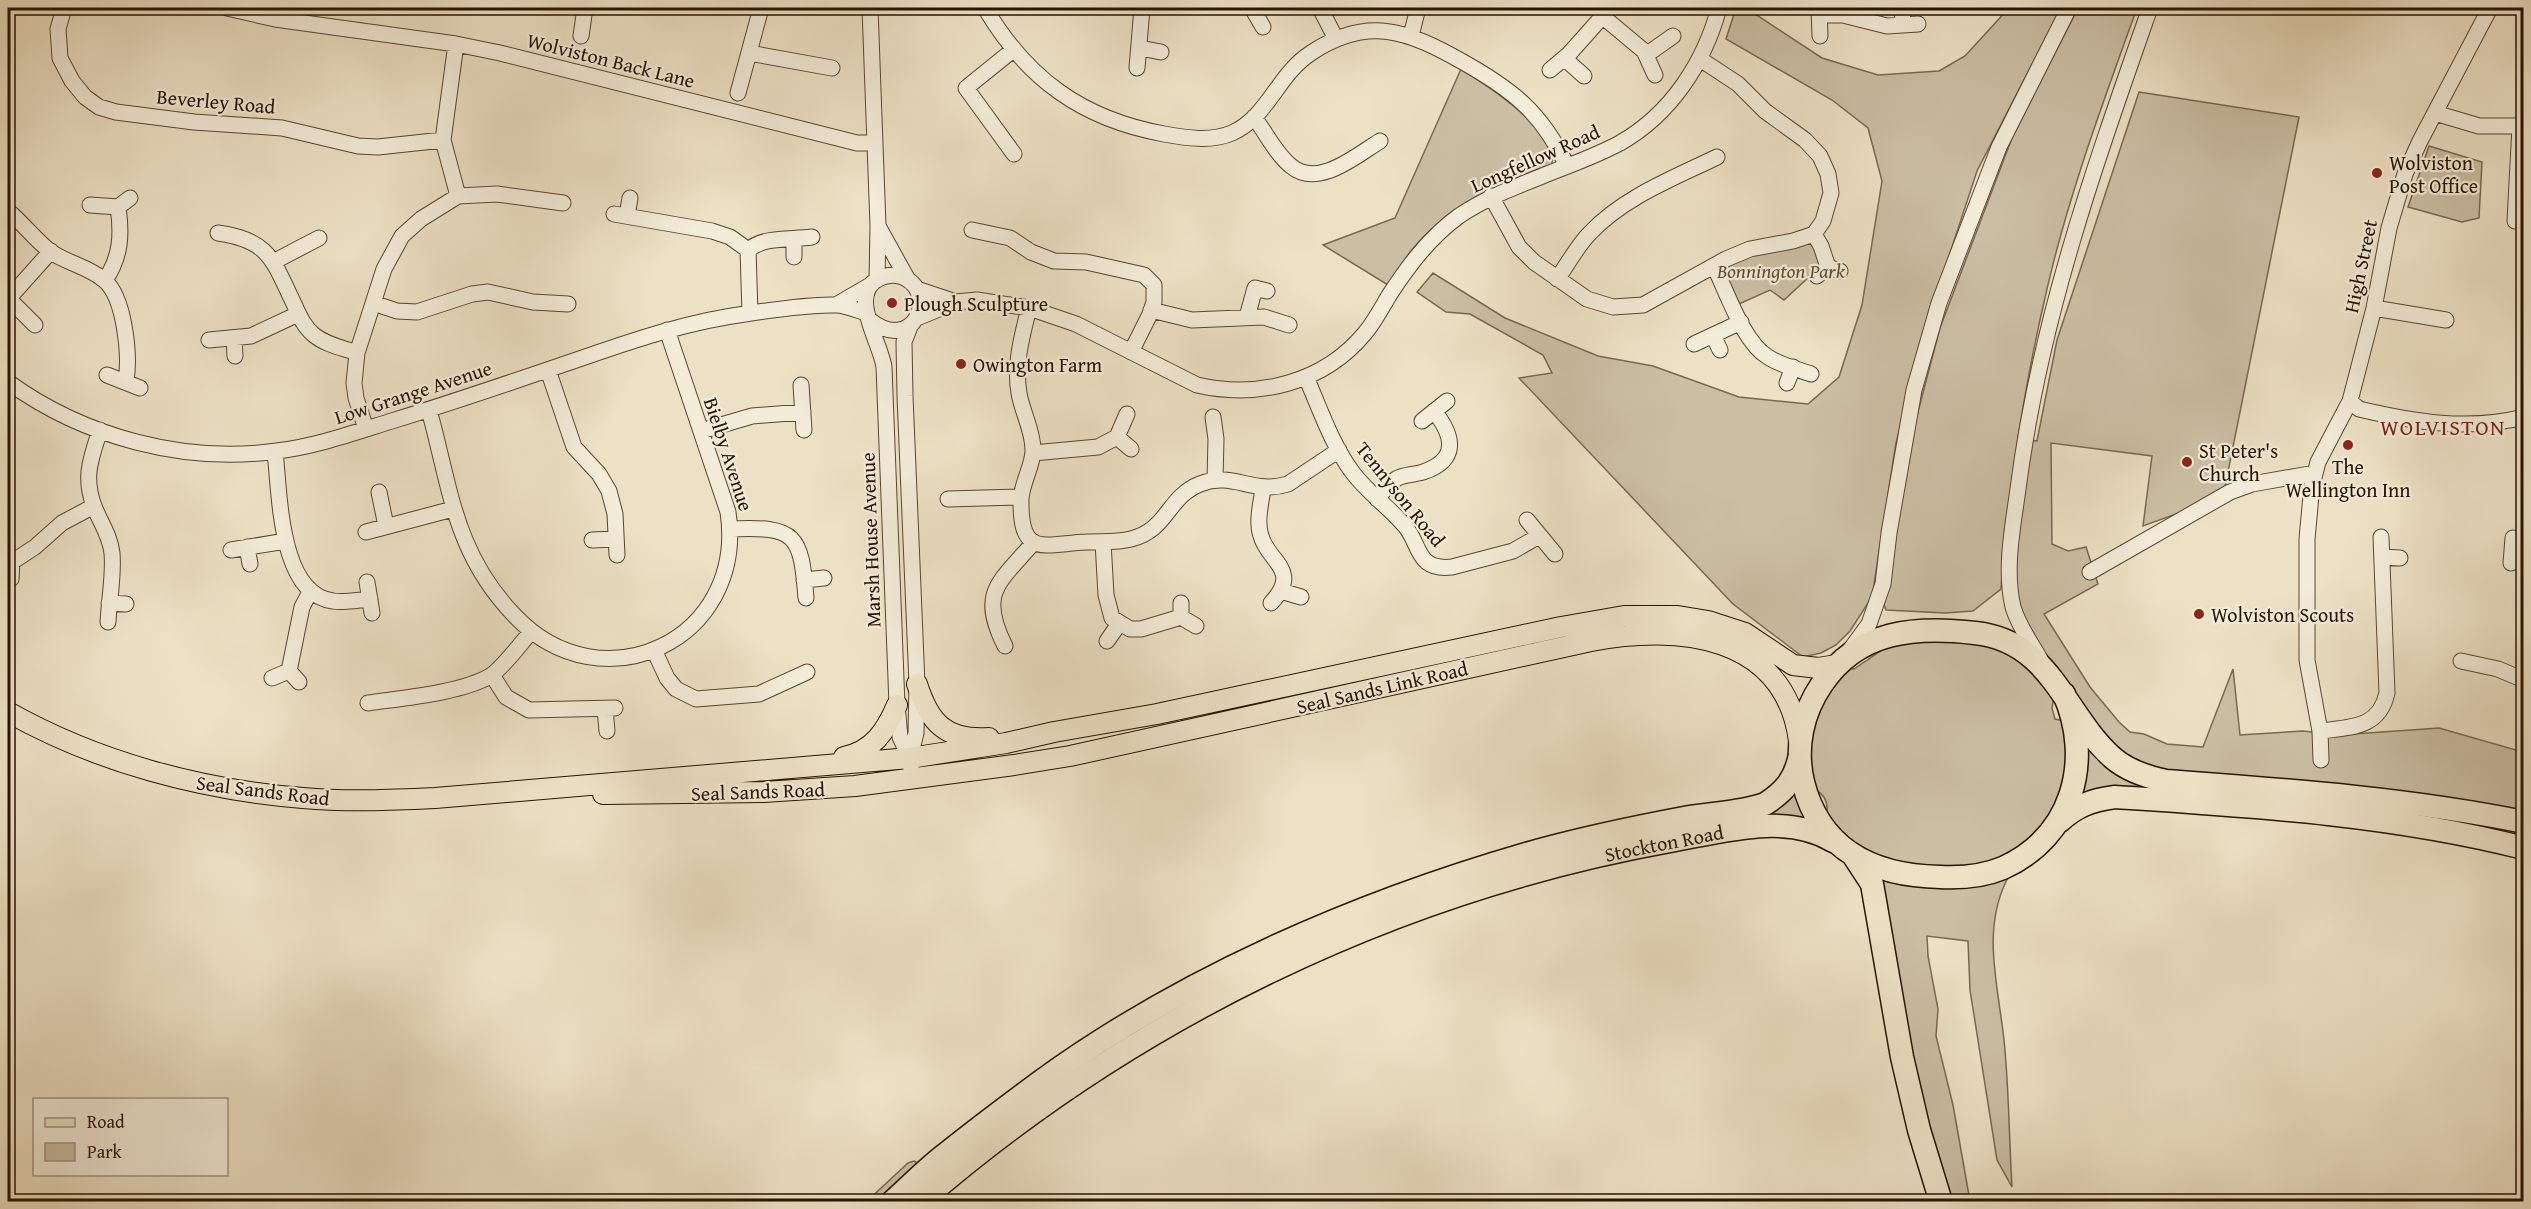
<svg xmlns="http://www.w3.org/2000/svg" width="2531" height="1209" font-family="'Gentium Book Plus',serif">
<rect width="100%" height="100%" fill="#ede1c5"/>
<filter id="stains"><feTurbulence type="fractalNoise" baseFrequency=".00333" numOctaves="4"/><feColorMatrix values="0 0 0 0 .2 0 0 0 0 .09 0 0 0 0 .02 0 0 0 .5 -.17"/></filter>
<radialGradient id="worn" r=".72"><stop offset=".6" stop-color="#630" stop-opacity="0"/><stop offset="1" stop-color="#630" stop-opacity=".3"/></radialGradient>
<path fill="#cbbea4" stroke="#786852" stroke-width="1.5" d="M 1736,8 L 1746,8 L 1822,58 L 1878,75 L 1939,71 L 1965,56 L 2009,8 L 2061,8 L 1977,171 L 1927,323 L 1896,443 L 1872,597 L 1850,631 L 1836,645 L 1821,653 L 1803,657 L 1733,604 L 1519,378 L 1552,373 L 1543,355 L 1470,314 L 1446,312 L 1417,292 L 1433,273 L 1505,318 L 1598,356 L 1653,366 L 1739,397 L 1808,404 L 1839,377 L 1862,305 L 1882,181 L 1868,128 L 1832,100 L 1726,39 Z
M 2078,8 L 2137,8 C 2104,100 2069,193 2047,289 C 2024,387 2008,488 2001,589 L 1973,611 L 1945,613 L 1886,610 L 1883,602 L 1904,465 L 1940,328 L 2012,138 Z
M 1461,69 C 1490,87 1537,118 1551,151 C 1553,154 1552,160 1552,164 C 1500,183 1446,207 1411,251 C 1403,261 1396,274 1388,285 L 1323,245 L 1395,218 Z
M 2139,92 L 2299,117 L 2223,497 L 2143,526 L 2152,456 L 2051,443 L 2052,544 L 2068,551 L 2086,547 L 2098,584 L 2044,614 L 2090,687 L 2119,722 L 2130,732 L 2144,734 L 2167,744 L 2203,747 L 2233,669 L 2240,735 L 2303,731 L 2339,735 L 2439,728 L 2523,752 L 2523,813 L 2161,771 L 2137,764 L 2101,734 L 2048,661 L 2021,610 L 2015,582 L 2020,509 L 2029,440 L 2037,441 L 2057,340 Z
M 2429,146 L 2482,162 L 2479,218 L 2462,222 L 2408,207 Z
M 1810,241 L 1816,245 L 1822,265 L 1784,300 L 1770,290 L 1739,304 L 1722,267 L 1749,254 Z
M 1912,641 L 1979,641 L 2027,663 L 2054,697 L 2052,708 L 2055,719 L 2064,721 L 2068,730 L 2065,786 L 2050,817 L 2028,839 L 2001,859 L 1966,867 L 1910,865 L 1880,860 L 1854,845 L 1826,817 C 1829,804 1826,795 1815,790 L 1809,756 L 1816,711 L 1846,668 L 1854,669 L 1888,646 Z
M 2084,735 L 2125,774 L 2321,799 L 2079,798 Z
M 1796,790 L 1811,823 L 1630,836 Z
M 2010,874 C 1980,926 1998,984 2004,1040 C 2009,1088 2009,1138 2012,1187 L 1997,1160 L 1970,990 L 1968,941 L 1927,936 L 1928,956 L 1938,1009 L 1936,1036 L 1953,1105 L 1970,1201 L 1951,1201 L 1936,1165 L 1903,1018 L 1879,876 Z
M 914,1161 L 918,1163 L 916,1171 L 880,1201 L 866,1202 L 908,1163 Z"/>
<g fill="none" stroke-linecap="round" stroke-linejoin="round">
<defs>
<path id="minor" d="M 64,8 L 58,29 L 60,58 L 72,81 L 85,97 L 99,107 L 116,112 L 194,122 L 282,128 L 358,146 L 378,147 L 443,140
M 227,8 L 275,19 L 456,44 L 500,53 L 857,143 L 875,143
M 870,8 L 878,226 L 877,280
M 985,8 C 1027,79 1082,119 1164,134 C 1186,138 1211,142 1232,133 C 1268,117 1278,74 1311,53 C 1368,15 1408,31 1463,62 C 1513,90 1542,113 1567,166
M 1252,8 L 1263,27
M 1320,8 L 1336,39
M 1819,8 L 1820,36
M 1902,8 L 1903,25
M 1819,15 L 1843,15 L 1887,26 L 1918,24
M 1602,16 L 1644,51 L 1655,75
M 581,36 L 585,8
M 1411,36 L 1418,8
M 456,44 L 443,140 L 458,196
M 1140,48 L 1161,52
M 1013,50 L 966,88 L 1014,154
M 749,53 L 832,68
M 1646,55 L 1673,36
M 1564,58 L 1584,76
M 1137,68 L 1142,8
M 1550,70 L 1569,54 L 1610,8
M 738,93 L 761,8
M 2435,113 L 2479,126 L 2524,126
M 1254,117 C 1266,133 1276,154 1291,166 C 1318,189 1357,155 1380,141
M 1491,196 L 1519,247 L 1534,262 L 1587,299 L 1613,307 L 1643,305 L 1726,259 L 1750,249 L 1793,241 L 1814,234 L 1823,221 L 1831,193 L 1828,174 L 1820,156 L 1805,140 L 1765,111 L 1738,84 L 1700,59
M 90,205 L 118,207 L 130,198
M 8,211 C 23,223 35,240 51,252 C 67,263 89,267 104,280 C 125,297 130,356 126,381
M 614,214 L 712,231 L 730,237 L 748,250 L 750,313
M 627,216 L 630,198
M 2515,221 L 2520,126
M 878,226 L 908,280
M 972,230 L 1010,238 L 1031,252 L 1054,261 L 1086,262 L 1144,275 L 1154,285 L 1154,302 L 1150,314 L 1131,352
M 218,233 C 270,240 273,261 294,304 C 299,315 304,327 314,335 C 326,345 343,348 357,353
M 1814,234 L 1821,246 L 1828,267
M 794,239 L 794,257
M 748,250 C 765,236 790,240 812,237
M 273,262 L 319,238
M 1714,266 C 1727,292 1743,342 1768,357 C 1780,365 1797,369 1811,374
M 1817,276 L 1828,267 L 1840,271
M 1557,279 C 1568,264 1577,246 1590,233 C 1624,197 1674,178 1717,157
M 105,280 C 121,257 122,234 118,207
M 917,289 L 956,302
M 8,298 L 35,325
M 9,298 L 51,251
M 373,303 L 397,311 L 417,312 L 472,294 L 488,292 L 533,302 L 568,304
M 836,305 L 872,284
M 1029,308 C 1022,336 1014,364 1019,393 C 1022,412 1033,430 1033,450 C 1033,466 1022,482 1021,499 C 1020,559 1044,544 1086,542 C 1100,541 1116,543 1131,539 C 1168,530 1167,497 1200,484 C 1233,471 1253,495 1288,484 L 1339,450
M 2374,308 L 2446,320
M 1151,310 L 1192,320 L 1264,317 L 1289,325
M 1247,317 L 1255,288 L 1267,291
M 917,318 L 956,302 L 977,300 L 1029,308 L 1076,324 L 1197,385 C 1258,399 1324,383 1365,333 C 1375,321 1382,307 1390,294 C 1409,265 1430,237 1459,216 C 1484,199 1512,188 1540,177 C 1567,166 1594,157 1620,143 C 1671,114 1704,63 1719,8
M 870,320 C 912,354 939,296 905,278 C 896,274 886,275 878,279 C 848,295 881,343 884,367 L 897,705 L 900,737 L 910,758 L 912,779
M 1713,335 L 1720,350
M 234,338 L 235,356
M 209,340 L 251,336 L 298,314
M 1694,344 L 1741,322
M 548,370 L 574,447 L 599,474 L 609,491 L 615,514 L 617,555
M 107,375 L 140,388
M 1306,377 C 1320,409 1332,445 1353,473 C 1368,493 1389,507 1405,526 C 1421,545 1416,571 1452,567 L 1513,551 L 1539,536
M 8,382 C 84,437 184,464 277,451 C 318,446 356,432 395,420 C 460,400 524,378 588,356 C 640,338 692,321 745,314 C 771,310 811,304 836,305 C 845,305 857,310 866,313
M 1787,383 L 1793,367
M 801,385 L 804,430
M 2350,401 L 2359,409 C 2414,422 2468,431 2524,417
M 429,410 C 451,489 454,553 515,616 C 602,708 747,640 728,512 L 667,330
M 1213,417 L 1216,439 L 1215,479
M 1422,421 L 1447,401
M 366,429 L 356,398 L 354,383 L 357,353 L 384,269 L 402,236 L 421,219 L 458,196 L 497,194 L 563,203
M 100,430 C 91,458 83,477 94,506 C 100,522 110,535 112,553 C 114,575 109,600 108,622
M 701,431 L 752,416 L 803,412
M 1117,437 L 1131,449
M 275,452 C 280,494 279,594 333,601 C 344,603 358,600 370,599
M 1033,453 L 1098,447 L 1117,437 L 1127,414
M 1263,489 C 1261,503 1256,522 1261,536 C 1268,562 1302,570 1271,603
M 379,492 L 386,526
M 948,499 L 1021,497
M 1377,499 C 1383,492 1388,484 1396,479 C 1403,474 1414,475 1423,472 C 1459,460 1454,436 1434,411
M 1527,520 L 1555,554
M 731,529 C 797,526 801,535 806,598
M 366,532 L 453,509
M 592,540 L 616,539
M 1103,542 L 1106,595 L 1112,618 L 1130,629 L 1141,629 L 1181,617
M 247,547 L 250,564
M 231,550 L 286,541
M 2382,557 L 2400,558
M 8,558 L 12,562 L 11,579
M 12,562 L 35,547 L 62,523 L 94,506
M 2511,563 L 2513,538
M 2090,572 L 2230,492 L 2252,484 L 2315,473
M 804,580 L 824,578
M 367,582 L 372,613
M 1281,591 L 1301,597
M 109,603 L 126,604
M 1181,603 L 1181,617 L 1196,626
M 1107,641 L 1119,624
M 1005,646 C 978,592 999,583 1034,542
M 654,650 L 667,678 L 676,689 L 696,699 L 759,694 L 807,672
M 1850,650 L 1869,624 L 1883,584 L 1889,533 L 1914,390 L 1939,303 L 1999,147 L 2069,8
M 2040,659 C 2031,643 2018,625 2013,607 C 2004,569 2013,526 2018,489 C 2040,319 2094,168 2150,8
M 2461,661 L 2498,669 L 2524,680
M 289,671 L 302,607 L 310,592
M 492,675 L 506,697 L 529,710 L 615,708
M 272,678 L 289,671 L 299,682
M 368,703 C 402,698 461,693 490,676 C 501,670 521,643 531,632
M 605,709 L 607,731
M 2320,731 C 2350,727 2379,729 2387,693 L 2381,537
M 910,758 L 916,733 L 917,684 L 905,396 L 904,342 L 911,324
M 2321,760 L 2320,731 L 2307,660 L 2307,539 L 2312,485 L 2318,462 L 2350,401 L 2374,308 L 2389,228 L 2405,174 L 2420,141 L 2490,8"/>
<path id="major" d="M 917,684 C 929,722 945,741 989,738
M 8,712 C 97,762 201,790 303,798 C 347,802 391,800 435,798 L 910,758 L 1006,743 L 1054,732 L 1157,714 L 1561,627 L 1624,616 L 1678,616 L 1708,621 L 1745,633 L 1793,665 L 1818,668 L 1837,665
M 844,757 C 873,751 886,731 897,705
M 603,794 L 764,792 L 855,786 L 1014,765 L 1070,756 L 1591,641 C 1677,624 1785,634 1799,741"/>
<g id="highway">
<path d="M 2064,694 C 2093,761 2073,836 2003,868 C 1984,876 1960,878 1940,877 C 1875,876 1820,851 1803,782 C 1795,748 1802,713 1822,684 C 1858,630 1916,626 1975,633 C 2052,641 2064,715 2113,758 C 2128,771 2147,777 2166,781 C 2286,790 2405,798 2524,822"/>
<path d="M 2060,821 C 2076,806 2092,800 2115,797 C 2252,806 2390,814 2524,848"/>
<path d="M 1855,858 L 1872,884 L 1902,1057 L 1919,1130 L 1941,1202"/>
<path d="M 892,1202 C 910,1186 927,1168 947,1153 C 977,1129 1009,1105 1040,1082 C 1183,978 1357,903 1526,854 C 1578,839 1631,828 1684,818 C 1710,813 1740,813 1765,804 C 1784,792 1794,780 1799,759"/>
<path id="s1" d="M 920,1202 C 1132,1018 1393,891 1670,841 C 1721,832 1786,812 1833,841"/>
</g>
</defs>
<use href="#minor" stroke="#584631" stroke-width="17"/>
<use href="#major" stroke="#261300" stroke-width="22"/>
<use href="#highway" stroke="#261300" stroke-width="25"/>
<use href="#minor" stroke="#f3ecd9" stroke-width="15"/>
<use href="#major" stroke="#ede1c5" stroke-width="20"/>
<use href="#highway" stroke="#ede1c5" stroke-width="22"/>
</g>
<g fill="#8f2418" stroke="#f3ecd9" stroke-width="2">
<circle cx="2377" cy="173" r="6"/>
<circle cx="892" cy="303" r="6"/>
<circle cx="961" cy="364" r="6"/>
<circle cx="2348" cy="445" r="6"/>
<circle cx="2187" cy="462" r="6"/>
<circle cx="2199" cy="614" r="6"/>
</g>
<g text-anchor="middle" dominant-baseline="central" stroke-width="4.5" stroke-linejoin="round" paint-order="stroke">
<g font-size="20" fill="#261300" stroke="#f3ecd9">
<text transform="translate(611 60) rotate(14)">Wolviston Back Lane</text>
<text transform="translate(216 101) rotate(5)">Beverley Road</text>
<text transform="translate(1535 158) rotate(-24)">Longfellow Road</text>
<text transform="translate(2360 266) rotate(-78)">High Street</text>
<text transform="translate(413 392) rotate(-18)">Low Grange Avenue</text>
<text transform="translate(729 454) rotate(72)">Bielby Avenue</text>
<text transform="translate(1401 494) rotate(51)">Tennyson Road</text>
<text transform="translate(870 540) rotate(-92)">Marsh House Avenue</text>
<text transform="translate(1382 687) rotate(-13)">Seal Sands Link Road</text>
<text transform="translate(263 790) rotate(7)">Seal Sands Road</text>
<text transform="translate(758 791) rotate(-2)">Seal Sands Road</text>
<text stroke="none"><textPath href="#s1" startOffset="836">Stockton Road</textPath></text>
</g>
<g font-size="20" fill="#261300" stroke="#f3ecd9" text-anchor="start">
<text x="2389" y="162">Wolviston<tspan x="2389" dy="23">Post Office</tspan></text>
<text x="904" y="303">Plough Sculpture</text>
<text x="973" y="364">Owington Farm</text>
<text x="2199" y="450">St Peter's<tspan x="2199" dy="23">Church</tspan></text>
<text x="2348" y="466" text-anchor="middle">The<tspan x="2348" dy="23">Wellington Inn</tspan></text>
<text x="2211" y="614">Wolviston Scouts</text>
</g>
<g font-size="20" font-style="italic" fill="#604f39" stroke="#f3ecd9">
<text x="1781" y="270">Bonnington Park</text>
</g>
<g font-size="22" letter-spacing="1.5" fill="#7a1f14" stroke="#f3ecd9">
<text x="2443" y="427">WOLVISTON</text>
</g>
</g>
<rect width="2531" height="1209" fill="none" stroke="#ede1c5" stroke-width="30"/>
<rect x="9" y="9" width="2513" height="1191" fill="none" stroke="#261300" stroke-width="3"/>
<rect x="15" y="15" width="2501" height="1179" fill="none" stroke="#261300" stroke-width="1.5"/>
<rect x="33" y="1098" width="195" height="78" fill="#f3ecd9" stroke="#a19582" stroke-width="1.5"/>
<rect x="45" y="1118" width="30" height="9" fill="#ede1c5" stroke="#a19582" stroke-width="1.5"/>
<text x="87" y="1128" font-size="18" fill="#261300">Road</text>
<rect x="45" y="1143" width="30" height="18" fill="#cbbea4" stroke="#a19582" stroke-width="1.5"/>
<text x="87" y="1158" font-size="18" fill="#261300">Park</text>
<rect width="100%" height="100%" filter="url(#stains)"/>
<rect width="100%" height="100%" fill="url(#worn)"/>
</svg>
